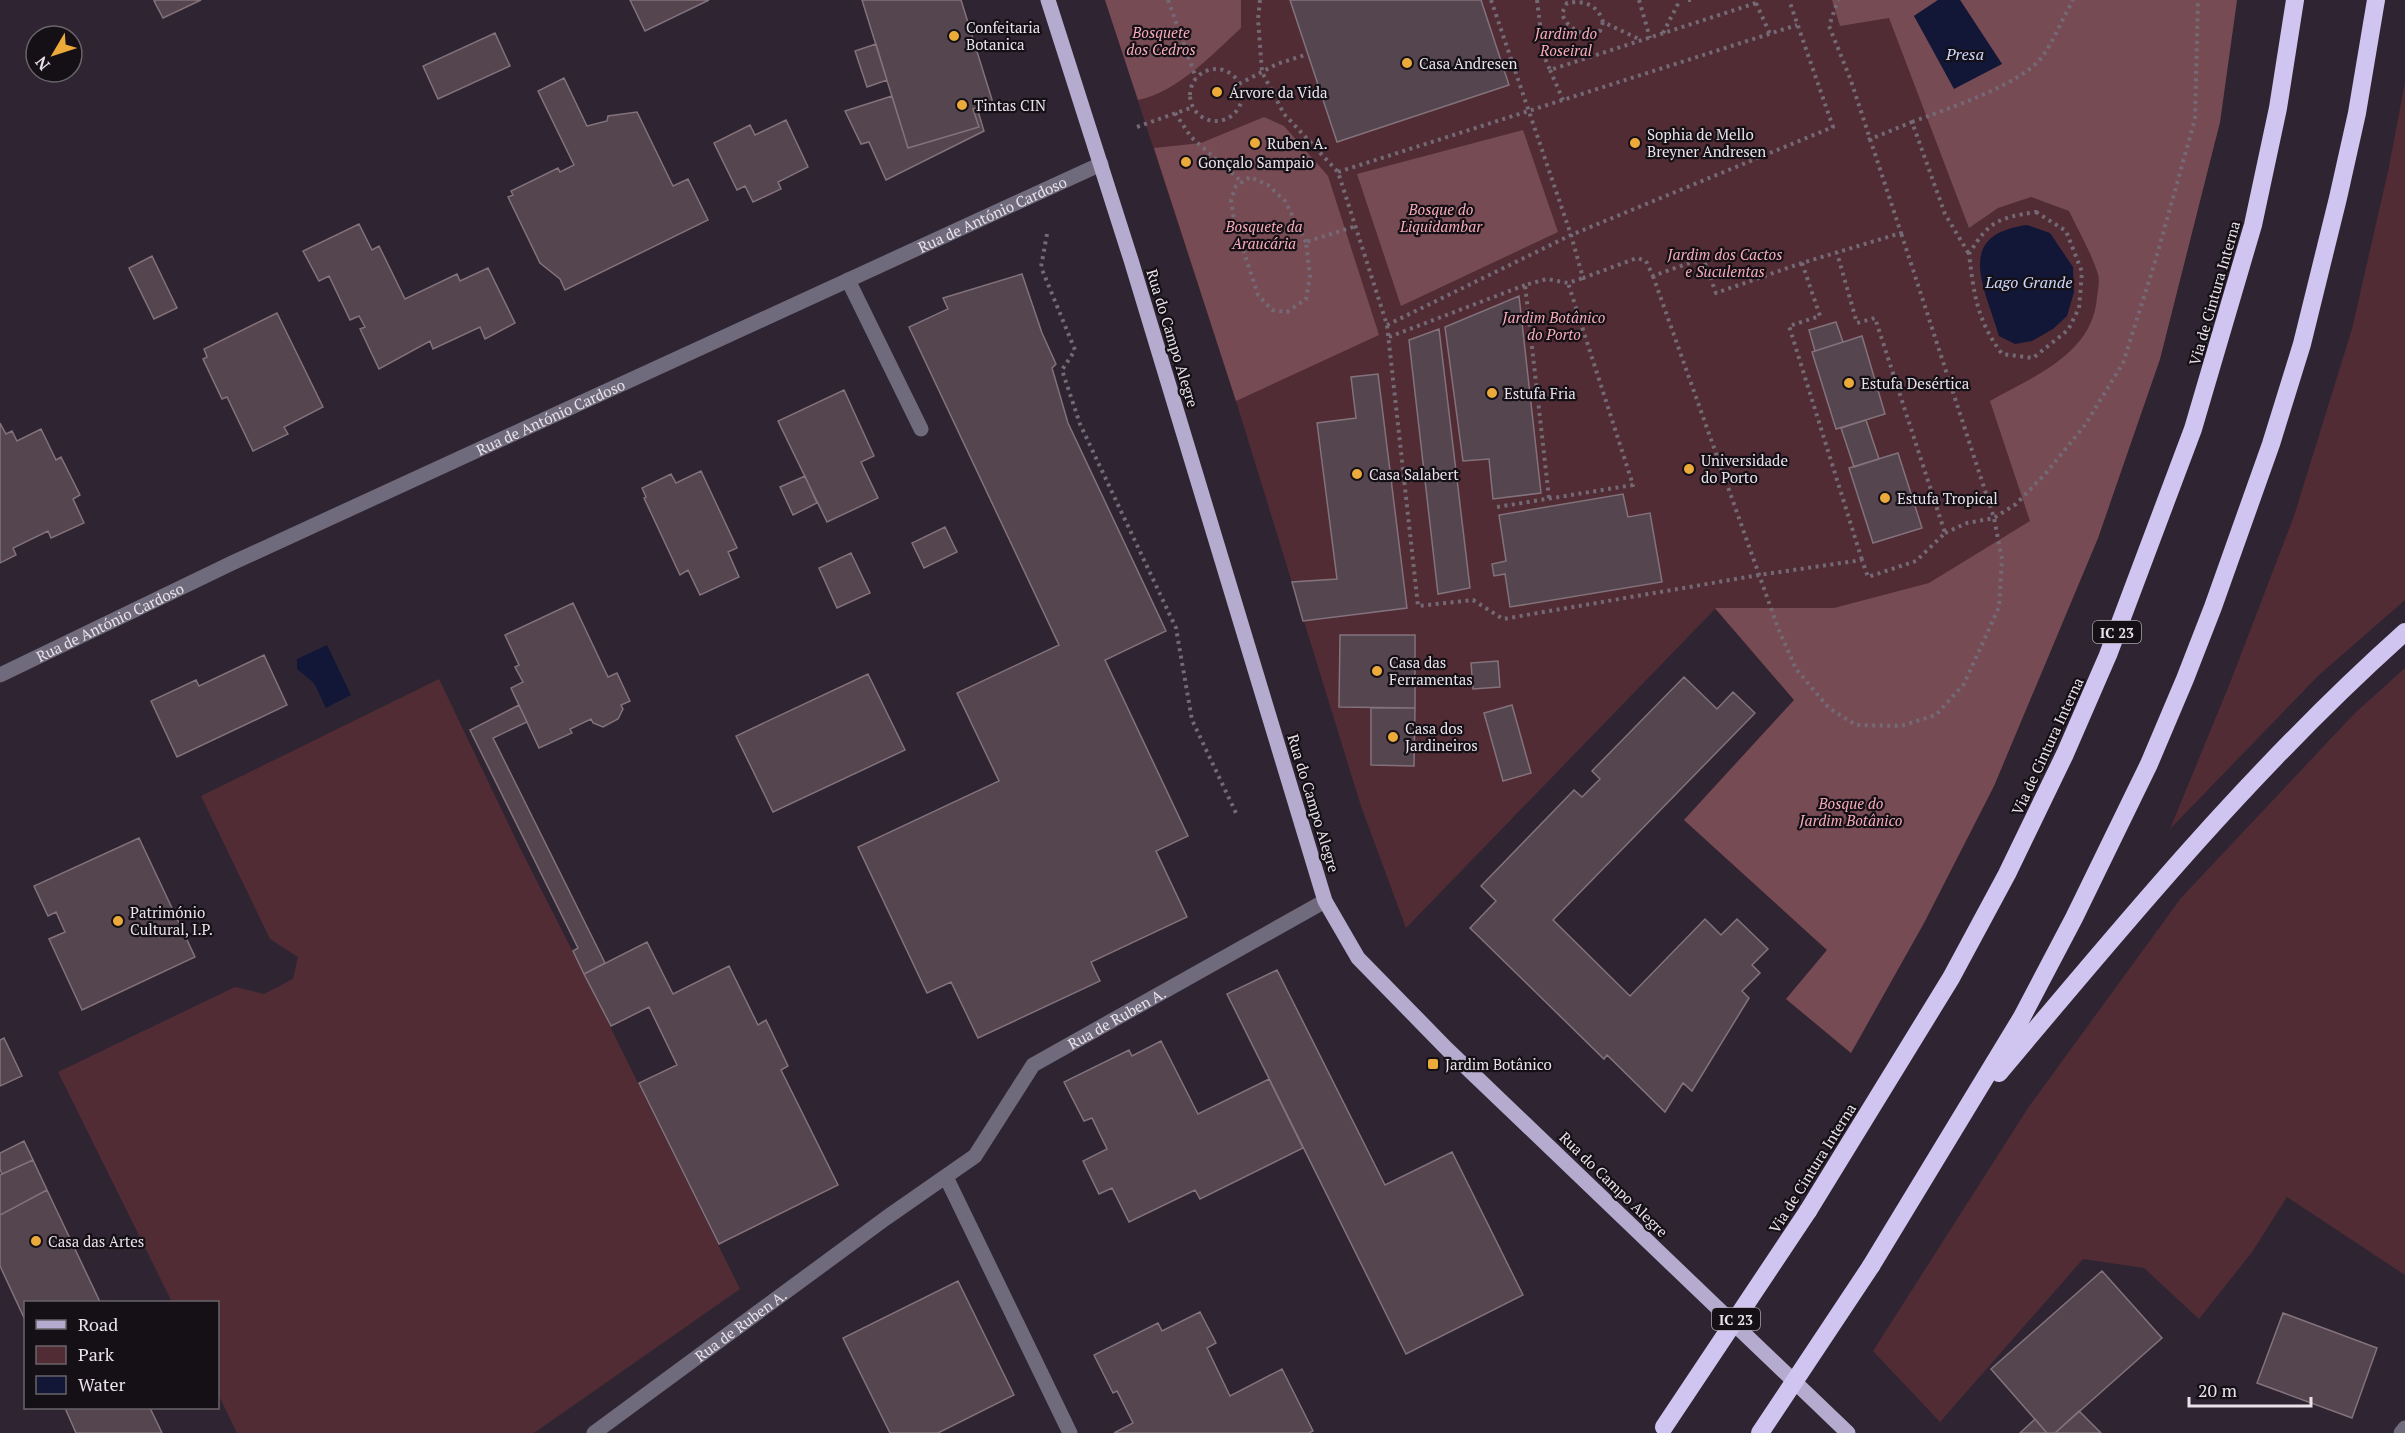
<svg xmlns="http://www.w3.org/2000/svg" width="2405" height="1433" font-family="'PT Serif',serif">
<rect width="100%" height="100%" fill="#2f2532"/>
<path fill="#512c34" d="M 1105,0 L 2237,0 L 2220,122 L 2160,359 L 2098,538 L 1994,786 L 1924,923 L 1851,1053 L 1786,999 L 1827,950 L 1684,820 L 1794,700 L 1715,609 L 1406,928 L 1361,806 L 1236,401 Z
M 2405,82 L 2405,600 L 2319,675 L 2170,829 L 2230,683 L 2294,516 L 2352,329 L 2389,167 Z
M 2405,668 L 2405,1275 L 2287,1197 L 2252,1252 L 2199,1319 L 2144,1268 L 2083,1259 L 1940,1422 L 1873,1351 L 2028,1108 L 2181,898 L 2354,714 Z
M 439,679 L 519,846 L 584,974 L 740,1289 L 534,1433 L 237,1433 L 218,1394 L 218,1302 L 172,1302 L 58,1072 L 235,987 L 264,994 L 293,979 L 298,957 L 270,939 L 201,796 Z"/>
<path fill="#774b54" d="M 1105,0 L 1241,0 L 1241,28 C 1212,55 1177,92 1138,100 Z
M 1832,0 L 1938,0 L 1914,16 L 2002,64 L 1960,0 L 2237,0 L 2220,122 L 2160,359 L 2098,538 L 1994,786 L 1924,923 L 1851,1053 L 1786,999 L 1827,950 L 1684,820 L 1794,700 L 1715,608 L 1834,608 L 1929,583 L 2030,521 L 1990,401 C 2034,376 2093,354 2097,297 C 2098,290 2100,281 2098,274 C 2091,252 2079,232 2069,211 L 2031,197 L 1998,208 L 1969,228 L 1889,18 L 1840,26 Z
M 1264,117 L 1284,126 L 1328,176 L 1379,335 L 1236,401 L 1154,148 L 1201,143 Z
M 1523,130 L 1558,232 L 1401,306 L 1357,174 Z"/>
<path fill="#121737" d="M 1938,0 L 1960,0 L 2002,64 L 1954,89 L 1914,16 Z
M 2027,225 L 2050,233 L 2073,267 L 2074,292 L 2067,316 L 2053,329 L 2032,341 L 2015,344 L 1999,336 C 1985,287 1953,235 2027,225 Z
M 327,645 L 351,695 L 326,708 L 314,683 L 297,669 L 297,659 Z"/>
<path fill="#55454e" stroke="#83727b" stroke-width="1.5" d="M 157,0 L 201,0 L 163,18 L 154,1 Z
M 630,0 L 709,0 L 645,31 Z
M 862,0 L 961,0 L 993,103 L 973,109 L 979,127 L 908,148 Z
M 1290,0 L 1481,0 L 1509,85 L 1337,142 Z
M 495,33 L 510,66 L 438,99 L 423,66 Z
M 876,44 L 887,80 L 867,87 L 855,51 Z
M 564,78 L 587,126 L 607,121 L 608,116 L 637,112 L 673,186 L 688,179 L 708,220 L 565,290 L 560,279 L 540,263 L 508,197 L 513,195 L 511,191 L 558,168 L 560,172 L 574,165 L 538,91 Z
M 892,96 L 908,148 L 979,127 L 973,109 L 977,108 L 984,131 L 886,180 L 869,142 L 861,144 L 845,111 Z
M 786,120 L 808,167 L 778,182 L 781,189 L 753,202 L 745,186 L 737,190 L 714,143 L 750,125 L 755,135 Z
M 359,224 L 372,250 L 379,246 L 405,299 L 457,274 L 460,281 L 488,268 L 515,323 L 485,339 L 480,327 L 433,349 L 430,341 L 379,369 L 360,329 L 365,327 L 359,316 L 350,320 L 329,276 L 319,281 L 303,251 Z
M 152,256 L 177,308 L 154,319 L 129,268 Z
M 1022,274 L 1042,333 L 1056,364 L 1052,368 L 1068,423 L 1166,631 L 1105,660 L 1188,836 L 1156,851 L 1187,917 L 1091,962 L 1100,981 L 978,1038 L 951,982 L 927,993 L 858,847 L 999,781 L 957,693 L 1059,645 L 909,327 L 948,309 L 943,298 Z
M 1519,296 L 1541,493 L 1493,499 L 1489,459 L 1463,461 L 1445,327 Z
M 277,313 L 323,407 L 284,427 L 288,434 L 253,451 L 227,397 L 222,399 L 203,359 L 207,357 L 204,349 Z
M 1836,322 L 1843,342 L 1815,351 L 1809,330 Z
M 1439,329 L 1470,588 L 1438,594 L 1409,340 Z
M 1862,336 L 1885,414 L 1836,429 L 1812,352 Z
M 1378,374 L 1407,608 L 1303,621 L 1292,582 L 1337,579 L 1317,423 L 1356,418 L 1351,377 Z
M 844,390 L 874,456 L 861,462 L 878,498 L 827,522 L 778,421 Z
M 1866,420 L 1879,459 L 1854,467 L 1841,428 Z
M 0,423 L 6,434 L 12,431 L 17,441 L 41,429 L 56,460 L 61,457 L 80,495 L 73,499 L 84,523 L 51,538 L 48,531 L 13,548 L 16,555 L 0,563 Z
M 1898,453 L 1922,528 L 1873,543 L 1849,468 Z
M 701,471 L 737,548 L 728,552 L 739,577 L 700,595 L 688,570 L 680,575 L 644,498 L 646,497 L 642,488 L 671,474 L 676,483 Z
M 805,476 L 817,503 L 793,515 L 780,487 Z
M 1623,494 L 1628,517 L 1650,513 L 1662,582 L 1510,607 L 1505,574 L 1494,576 L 1492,564 L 1506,561 L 1499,515 Z
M 945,527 L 957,552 L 924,568 L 912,543 Z
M 851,553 L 870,593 L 837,608 L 819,568 Z
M 573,603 L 608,677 L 617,673 L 630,701 L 621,705 L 623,709 L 618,719 L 603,727 L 593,723 L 591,719 L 570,729 L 572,733 L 539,748 L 511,688 L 523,682 L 515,667 L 519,665 L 505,635 Z
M 1340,635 L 1415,635 L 1415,708 L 1339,707 Z
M 264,655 L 287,705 L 177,757 L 151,701 L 196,680 L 199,686 Z
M 1498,661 L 1500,687 L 1473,689 L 1471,663 Z
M 868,674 L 905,750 L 773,812 L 736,736 Z
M 1684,677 L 1717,709 L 1733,692 L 1755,713 L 1553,920 L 1630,996 L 1705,919 L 1721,935 L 1737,919 L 1768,949 L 1752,965 L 1760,973 L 1742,991 L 1749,998 L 1692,1091 L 1683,1083 L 1665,1112 L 1607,1055 L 1604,1059 L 1470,928 L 1496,901 L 1481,886 L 1574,790 L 1582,797 L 1600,779 L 1592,771 Z
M 519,705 L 527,722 L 493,738 L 605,963 L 584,974 L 573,951 L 578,948 L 470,730 Z
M 1512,705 L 1531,773 L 1503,781 L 1484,713 Z
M 1371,708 L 1415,708 L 1414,766 L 1371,765 Z
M 139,838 L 195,957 L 82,1010 L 49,939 L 65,932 L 56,912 L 48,916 L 34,886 Z
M 647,942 L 673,994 L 729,966 L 758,1025 L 766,1020 L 788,1066 L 781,1070 L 838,1185 L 719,1244 L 639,1083 L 677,1065 L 649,1007 L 611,1026 L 584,974 Z
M 1277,970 L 1385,1185 L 1452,1152 L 1523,1295 L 1406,1354 L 1227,994 Z
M 4,1038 L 22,1076 L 0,1086 L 0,1040 Z
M 1161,1041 L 1198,1114 L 1269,1079 L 1303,1148 L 1200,1199 L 1195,1190 L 1129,1222 L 1112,1188 L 1099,1194 L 1083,1161 L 1107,1149 L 1092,1118 L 1084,1121 L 1064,1082 L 1129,1050 L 1132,1056 Z
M 24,1141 L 33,1160 L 2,1174 L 0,1169 L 0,1153 Z
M 33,1160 L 47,1190 L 0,1215 L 0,1175 Z
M 47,1190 L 100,1302 L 26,1302 L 26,1322 L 0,1266 L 0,1215 Z
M 2102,1271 L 2162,1338 L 2055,1433 L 2047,1433 L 1991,1369 Z
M 958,1281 L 1014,1395 L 938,1433 L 890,1433 L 843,1338 Z
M 1200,1312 L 1216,1343 L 1207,1348 L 1230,1396 L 1282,1369 L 1313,1431 L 1309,1433 L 1114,1433 L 1133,1423 L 1117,1391 L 1113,1393 L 1094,1355 L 1158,1323 L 1162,1331 Z
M 2283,1313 L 2377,1348 L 2352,1418 L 2257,1383 Z
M 65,1408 L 150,1408 L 162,1433 L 76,1433 Z
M 2079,1411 L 2101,1433 L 2055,1433 Z
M 2035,1419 L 2047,1433 L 2020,1433 Z"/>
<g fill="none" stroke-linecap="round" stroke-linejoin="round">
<path stroke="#736a75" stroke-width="4" stroke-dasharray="3 4.5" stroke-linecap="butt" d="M 1168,0 L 1196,78
M 1260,0 L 1258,19 L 1262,72 L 1284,114 L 1338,172 L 1387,325 L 1418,606 L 1473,600 L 1503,619 L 1759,575 L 1862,560 L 1868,577 L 1916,561 L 1945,533 L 1875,318 L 1857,323 L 1837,253
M 1491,0 L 1571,235 L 1583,278 L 1637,258 L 1646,261 L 1653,276 L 1703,258 L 1716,293 L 1802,263 L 1901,233 L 1850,78 L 1829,26 L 1838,0
M 1537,0 L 1544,56 L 1550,70 L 1756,3 L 1755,0
M 1639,0 L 1650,38
M 1688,0 L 1694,0
M 1756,3 L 1770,34
M 1603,22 L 1600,31 L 1590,36 C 1576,31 1566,27 1562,13 L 1567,3 C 1584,0 1598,5 1603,22 L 1641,40
M 1663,33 L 1680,0
M1190 95a26 26 0 1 1 52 0a26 26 0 1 1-52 0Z
M 1550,70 L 1563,100
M 1239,84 L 1277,64 L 1308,54
M 1175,113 L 1191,137 L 1242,182
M 1912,122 C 1946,109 2021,85 2042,57 C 2054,40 2063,18 2073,0
M 1137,127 L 1193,107
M 1868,140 L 1912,122 L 1945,214 L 1969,254
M 1338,172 L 1797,25
M 2036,212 L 2066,231 L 2082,272 L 2079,308 L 2068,330 L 2033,358 L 2002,354 C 1977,320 1974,295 1969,254 C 1989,221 1998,218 2036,212 Z
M 1047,234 L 1041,267 L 1075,350 L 1062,370 L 1080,424 L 1176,628 L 1192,720 L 1236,813
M 1306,242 L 1285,201 L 1268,185 L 1250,177 L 1236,186 L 1231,200 L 1235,225 L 1258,295 L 1272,310 L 1287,312 L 1306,299 L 1310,277 L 1306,242 L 1356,226
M 1802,263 L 1820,316 L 1789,326 L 1862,560
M 1653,276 L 1778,628 L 1796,669 L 1829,708 L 1856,725 L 1901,726 L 1936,715 L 1964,684 L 1999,607 L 2002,559 L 1994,518 L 1901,233
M 1387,325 L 1571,235 L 1833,127 L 1789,0
M 1389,337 L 1525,285
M 1549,498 L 1525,285 L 1547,279 L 1568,283 L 1583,278
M 1497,507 L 1633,485 L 1568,283
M 1945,533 L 1967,523 L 1994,518 L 2016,504 L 2046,473 L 2085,425 L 2123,363 L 2155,262 L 2195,119 L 2198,0"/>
<g stroke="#6f6a7c" stroke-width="15">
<path d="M 848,280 L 921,429"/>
<path id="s1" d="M 0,675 L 232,563 L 1101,164"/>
<path d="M 946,1177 L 1070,1433"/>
<path id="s2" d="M 594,1433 L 886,1218 L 975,1156 L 1033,1065 L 1325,901"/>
<path d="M 2401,1433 L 2405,1428"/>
</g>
<path stroke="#b4abcf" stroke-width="15" d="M 1048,0 L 1131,260 L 1325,901 L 1358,958 L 1447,1049 L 1848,1433"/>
<path stroke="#d0c4f0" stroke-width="18" d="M 1999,1073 C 2127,920 2255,766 2405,632
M 1808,1211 L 1951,978 L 2007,874 L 2065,754 L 2108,655 L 2193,429 L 2253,225 L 2278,108 L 2295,0
M 1871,1266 L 2022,1017 L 2074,918 L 2149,764 L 2185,679 L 2213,607 L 2271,444 L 2302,344 L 2338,198 L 2357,113 L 2376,0"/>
<path stroke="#d0c4f0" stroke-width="18" d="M 1664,1427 L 1808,1211
M 1760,1433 L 1871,1266"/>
</g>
<g fill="#ebaa39" stroke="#151016" stroke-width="2">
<circle cx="954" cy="36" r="6"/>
<circle cx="1407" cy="63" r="6"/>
<circle cx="1217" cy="92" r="6"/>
<circle cx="962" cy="105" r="6"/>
<circle cx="1255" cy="143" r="6"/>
<circle cx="1635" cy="143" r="6"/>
<circle cx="1186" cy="162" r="6"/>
<circle cx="1849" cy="383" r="6"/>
<circle cx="1492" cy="393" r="6"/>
<circle cx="1689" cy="469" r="6"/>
<circle cx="1357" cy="474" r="6"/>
<circle cx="1885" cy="498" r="6"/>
<circle cx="1377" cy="671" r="6"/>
<circle cx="1393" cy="737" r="6"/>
<circle cx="118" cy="921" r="6"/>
<rect x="1427" y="1058" width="12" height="12" rx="3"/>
<circle cx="36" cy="1241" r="6"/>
</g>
<g text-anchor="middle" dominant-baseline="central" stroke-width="4.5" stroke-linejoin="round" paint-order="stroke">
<g fill="#151016" stroke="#a9a3aa" stroke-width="1.5">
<rect x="2093" y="621" width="48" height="22" rx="4.5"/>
<rect x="1712" y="1308" width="48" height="22" rx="4.5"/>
</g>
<g font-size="14" font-weight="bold" fill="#e9e2ea">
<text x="2117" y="632">IC 23</text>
<text x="1736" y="1319">IC 23</text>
</g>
<g font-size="15" fill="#e9e2ea" stroke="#151016" text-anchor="start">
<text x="966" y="27">Confeitaria<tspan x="966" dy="17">Botanica</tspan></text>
<text x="1419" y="63">Casa Andresen</text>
<text x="1229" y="92">Árvore da Vida</text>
<text x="974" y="105">Tintas CIN</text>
<text x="1647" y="134">Sophia de Mello<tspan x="1647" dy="17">Breyner Andresen</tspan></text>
<text x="1267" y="143">Ruben A.</text>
<text x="1198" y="162">Gonçalo Sampaio</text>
<text x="1861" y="383">Estufa Desértica</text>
<text x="1504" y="393">Estufa Fria</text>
<text x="1701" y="460">Universidade<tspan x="1701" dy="17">do Porto</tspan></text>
<text x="1369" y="474">Casa Salabert</text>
<text x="1897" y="498">Estufa Tropical</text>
<text x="1389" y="662">Casa das<tspan x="1389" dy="17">Ferramentas</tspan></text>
<text x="1405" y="728">Casa dos<tspan x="1405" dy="17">Jardineiros</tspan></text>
<text x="130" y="912">Património<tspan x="130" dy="17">Cultural, I.P.</tspan></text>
<text x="1445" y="1064">Jardim Botânico</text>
<text x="48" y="1241">Casa das Artes</text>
</g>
<g font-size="15" font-style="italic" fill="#f8acba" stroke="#151016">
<text x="1161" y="32">Bosquete<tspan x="1161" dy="17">dos Cedros</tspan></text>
<text x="1566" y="33">Jardim do<tspan x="1566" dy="17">Roseiral</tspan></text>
<text x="1441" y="209">Bosque do<tspan x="1441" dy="17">Liquidambar</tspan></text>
<text x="1264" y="226">Bosquete da<tspan x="1264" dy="17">Araucária</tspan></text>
<text x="1725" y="254">Jardim dos Cactos<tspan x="1725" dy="17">e Suculentas</tspan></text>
<text x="1554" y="317">Jardim Botânico<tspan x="1554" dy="17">do Porto</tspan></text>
<text x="1851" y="803">Bosque do<tspan x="1851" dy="17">Jardim Botânico</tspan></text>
</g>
<g font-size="15" fill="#e9e2ea" stroke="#151016">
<text stroke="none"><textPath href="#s1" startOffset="1094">Rua de António Cardoso</textPath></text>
<text transform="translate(2214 293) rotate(-74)">Via de Cintura Interna</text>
<text transform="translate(1173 338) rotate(73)">Rua do Campo Alegre</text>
<text stroke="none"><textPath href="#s1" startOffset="608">Rua de António Cardoso</textPath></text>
<text stroke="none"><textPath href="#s1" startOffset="122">Rua de António Cardoso</textPath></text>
<text transform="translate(2047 746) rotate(-65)">Via de Cintura Interna</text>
<text transform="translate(1314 803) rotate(73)">Rua do Campo Alegre</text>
<text stroke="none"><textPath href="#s2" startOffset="675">Rua de Ruben A.</textPath></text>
<text transform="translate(1812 1168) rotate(-58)">Via de Cintura Interna</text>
<text transform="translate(1614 1184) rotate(44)">Rua do Campo Alegre</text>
<text stroke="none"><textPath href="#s2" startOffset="182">Rua de Ruben A.</textPath></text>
</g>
<g font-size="16" font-style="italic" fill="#ccd6fd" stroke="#151016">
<text x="1965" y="54">Presa</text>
<text x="2029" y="282">Lago Grande</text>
</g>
</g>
<rect x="24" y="1301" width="195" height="108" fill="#151016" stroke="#6a646b" stroke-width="1.5"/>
<rect x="36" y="1320" width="30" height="9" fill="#b4abcf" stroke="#6a646b" stroke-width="1.5"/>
<text x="78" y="1331" font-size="18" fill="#e9e2ea">Road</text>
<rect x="36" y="1346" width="30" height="18" fill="#512c34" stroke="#6a646b" stroke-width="1.5"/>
<text x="78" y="1361" font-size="18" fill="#e9e2ea">Park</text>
<rect x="36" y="1376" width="30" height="18" fill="#121737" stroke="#6a646b" stroke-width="1.5"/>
<text x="78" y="1391" font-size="18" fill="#e9e2ea">Water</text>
<g transform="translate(54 54) rotate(231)"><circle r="28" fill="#151016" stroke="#6a646b" stroke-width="1.5"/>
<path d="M0-4.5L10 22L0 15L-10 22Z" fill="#ebaa39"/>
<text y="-9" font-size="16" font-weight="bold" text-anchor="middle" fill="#e9e2ea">N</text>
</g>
<path d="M2189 1397v9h122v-9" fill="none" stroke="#e9e2ea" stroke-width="3"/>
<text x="2198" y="1397" font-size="18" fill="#e9e2ea" stroke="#151016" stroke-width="4.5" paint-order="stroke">20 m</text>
</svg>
